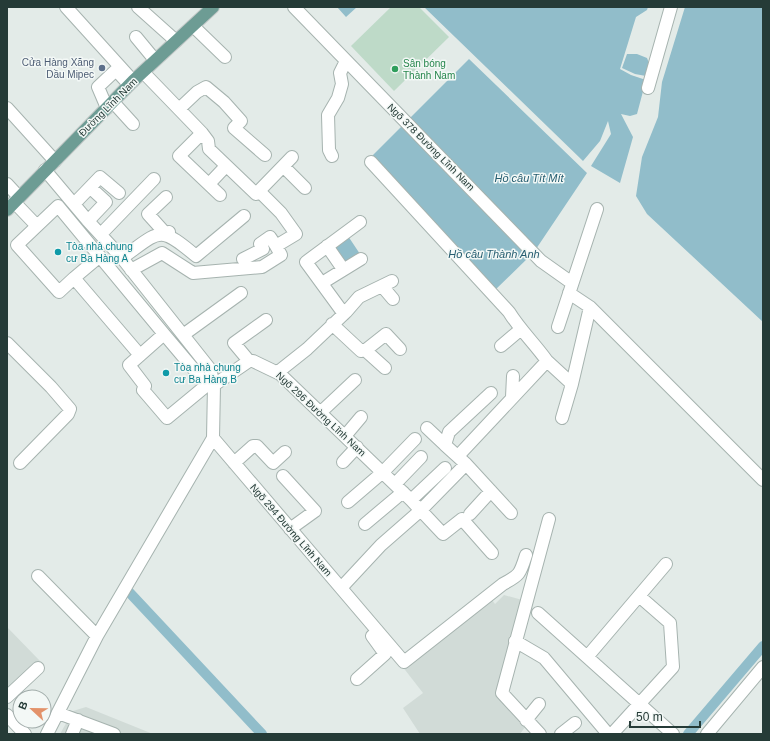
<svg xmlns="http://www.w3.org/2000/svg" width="770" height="741" font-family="Helvetica,sans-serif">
<rect width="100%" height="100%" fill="#e3ebe8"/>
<path fill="#d1dbd7" d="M 504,595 L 526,601 L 500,693 L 528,723 L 520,734 L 420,734 L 403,708 L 423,693 L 402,666 L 489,596 L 495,604 Z
M 7,627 L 40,661 L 7,694 Z
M 86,707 L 153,734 L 60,734 L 73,711 Z"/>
<path fill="#bedac8" d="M 391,7 L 419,7 L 449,37 L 394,91 L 351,46 Z"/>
<path fill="#91bdca" d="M 337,7 L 357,7 L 346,17 Z
M 424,7 L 648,7 L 647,10 L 636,17 L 620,69 L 631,75 L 646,80 L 637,114 L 630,116 L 621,114 L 633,137 L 620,183 L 591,166 L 611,134 L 608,121 L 600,141 L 583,161 Z
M 685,7 L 763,7 L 763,322 L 647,214 L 636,196 L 642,157 L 658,117 L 662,82 Z
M 627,54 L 637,54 L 647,58 L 649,63 L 646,76 L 635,74 L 622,68 Z
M 469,59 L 587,173 L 536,249 L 409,119 Z
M 404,124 L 531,255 L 494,291 L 370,158 Z
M 348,236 L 362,257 L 345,268 L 330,249 Z"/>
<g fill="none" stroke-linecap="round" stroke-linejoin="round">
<path stroke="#91bdca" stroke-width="10" d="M 129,592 L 262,734
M 688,734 L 763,646"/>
<defs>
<path id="minor" d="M 66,7 L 133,81
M 138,7 L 176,41
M 294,7 L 541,261 L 572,283
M 193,26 L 225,57
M 136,37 L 155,60
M 143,72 L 202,133 L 208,141 L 209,149 L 256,194 L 292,157
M 648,88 L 671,7
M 113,102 L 133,124
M 7,108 L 55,161
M 107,108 L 98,87 L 116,70 L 125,80
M 179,109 L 197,92 L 206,87 L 224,102 L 241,121 L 234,128 L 265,155
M 202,133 L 179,156 L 220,195
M 332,156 L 329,150 L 328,115 L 338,98 L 342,84 L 340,73 L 346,61
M 371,162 L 509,312 C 520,330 535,344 547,361 L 458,456
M 284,167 L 305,188
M 45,170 L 88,221 L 122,258 L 210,369 L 214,385 L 213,438 L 404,662 L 503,584 C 520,575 520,574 526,555
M 7,184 L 19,197
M 209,184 L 226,166
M 166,197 L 148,214 L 166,234 L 169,232
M 14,202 L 37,226
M 74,204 L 100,177 L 119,193
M 88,221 L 106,202 L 94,191
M 101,234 L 154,179
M 327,246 L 343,269
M 99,257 L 74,278 L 139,354
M 122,258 C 160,231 158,224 196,256 L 244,216
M 243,259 L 263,249 L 260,244 L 270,237 L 276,246
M 131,270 L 162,253 L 193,273 L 262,267 L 281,255 L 276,246 L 296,234 L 281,213 L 259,191
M 74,278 L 59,292 L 17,245 L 58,206 L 164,334
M 322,283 L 361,259
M 382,286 L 393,299
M 569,293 L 590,307 L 763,480
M 344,314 L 306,262 L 360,222
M 332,324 L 361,351 L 367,349 L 386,334 L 400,349
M 558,327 L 597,209
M 164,334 L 207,385 L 167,418 L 143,390 L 145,386 L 129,365 Z
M 183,335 L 241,293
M 7,343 L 51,387 L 70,409 L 68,414 L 20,463
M 501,346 L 520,330
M 365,350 L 385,368
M 249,361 L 234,343 L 266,320
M 547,361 L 572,384 L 590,307
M 278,372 L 307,349 L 346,312 L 359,297 L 392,281
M 214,385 L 249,361 L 253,361 L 280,374 L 411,500 L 443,534 L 462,519 L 492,553
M 491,393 L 449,432 L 445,445 L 466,464 L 511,513
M 512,397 L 513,376
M 321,412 L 355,380
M 562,418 L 572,384
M 427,428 L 445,445
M 345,436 L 361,417
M 343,462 L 357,447
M 234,463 L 253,446 L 257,446 L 273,463 L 285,452
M 283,476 L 315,511 L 290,529
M 395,484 L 421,457
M 411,500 L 445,468
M 348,502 L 383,472 L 415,439
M 470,514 L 491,491
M 365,524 L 403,492
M 38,576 L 97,636
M 341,588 L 381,545 L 421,510 L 466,464
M 538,613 L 673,734
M 515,641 L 544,658 L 608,734
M 587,657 L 666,564
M 357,679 L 385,654 L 372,636
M 7,697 L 38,668
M 58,713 L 114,734
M 7,715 L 25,734
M 526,720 L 539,704
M 47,734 L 97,636 L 213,438
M 72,734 L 78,720
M 540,734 L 502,693 L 549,519
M 561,734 L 575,723
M 612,734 L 673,667 L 670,623 L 639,596
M 707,734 L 763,667"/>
<path id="major" d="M 7,210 L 133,81 L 213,7"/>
</defs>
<use href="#minor" stroke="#a6b3af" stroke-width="14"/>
<use href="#major" stroke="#c2c8c7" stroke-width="14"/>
<use href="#minor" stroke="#fff" stroke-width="12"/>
<use href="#major" stroke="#6d9c94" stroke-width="12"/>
</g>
<circle fill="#5c6f8a" stroke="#f3f8f6" stroke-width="1.5" cx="102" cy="68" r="4"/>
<circle fill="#2e9e5b" stroke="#f3f8f6" stroke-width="1.5" cx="395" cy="69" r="4"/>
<g fill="#0f9aa8" stroke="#f3f8f6" stroke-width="1.5">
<circle cx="58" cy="252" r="4"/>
<circle cx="166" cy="373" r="4"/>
</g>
<g text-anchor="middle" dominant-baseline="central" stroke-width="3" stroke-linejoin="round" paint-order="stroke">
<g font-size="10" fill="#4e5e75" stroke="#f3f8f6" text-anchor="end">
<text x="94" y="62">Cửa Hàng Xăng<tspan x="94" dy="12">Dầu Mipec</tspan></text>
</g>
<g font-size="10" fill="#27864d" stroke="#f3f8f6" text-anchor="start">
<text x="403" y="63">Sân bóng<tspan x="403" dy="12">Thành Nam</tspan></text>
</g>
<g font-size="10" fill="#253b37" stroke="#f3f8f6">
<text transform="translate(108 107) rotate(-45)">Đường Lĩnh Nam</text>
<text transform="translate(431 147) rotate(45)">Ngõ 378 Đường Lĩnh Nam</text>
<text transform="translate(321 414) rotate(43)">Ngõ 296 Đường Lĩnh Nam</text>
<text transform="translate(291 530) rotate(49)">Ngõ 294 Đường Lĩnh Nam</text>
</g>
<g font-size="10" fill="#0d838f" stroke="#f3f8f6" text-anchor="start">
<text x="66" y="246">Tòa nhà chung<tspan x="66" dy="12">cư Ba Hàng A</tspan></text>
<text x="174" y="367">Tòa nhà chung<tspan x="174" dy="12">cư Ba Hàng B</tspan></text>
</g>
<g font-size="11" font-style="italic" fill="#255d70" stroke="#f3f8f6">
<text x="529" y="178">Hồ câu Tít Mít</text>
<text x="494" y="254">Hồ câu Thành Anh</text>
</g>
</g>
<rect width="770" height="741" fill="none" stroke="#253b37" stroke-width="16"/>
<g transform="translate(32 709) rotate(292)"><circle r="19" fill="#f3f8f6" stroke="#a1acaa"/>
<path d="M0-3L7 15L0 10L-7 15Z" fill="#e3926a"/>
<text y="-6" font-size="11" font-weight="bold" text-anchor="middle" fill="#253b37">B</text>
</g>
<path d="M630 721v6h70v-6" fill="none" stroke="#253b37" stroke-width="2"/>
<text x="636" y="721" font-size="12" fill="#253b37" stroke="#f3f8f6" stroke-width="3" paint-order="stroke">50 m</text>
</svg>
